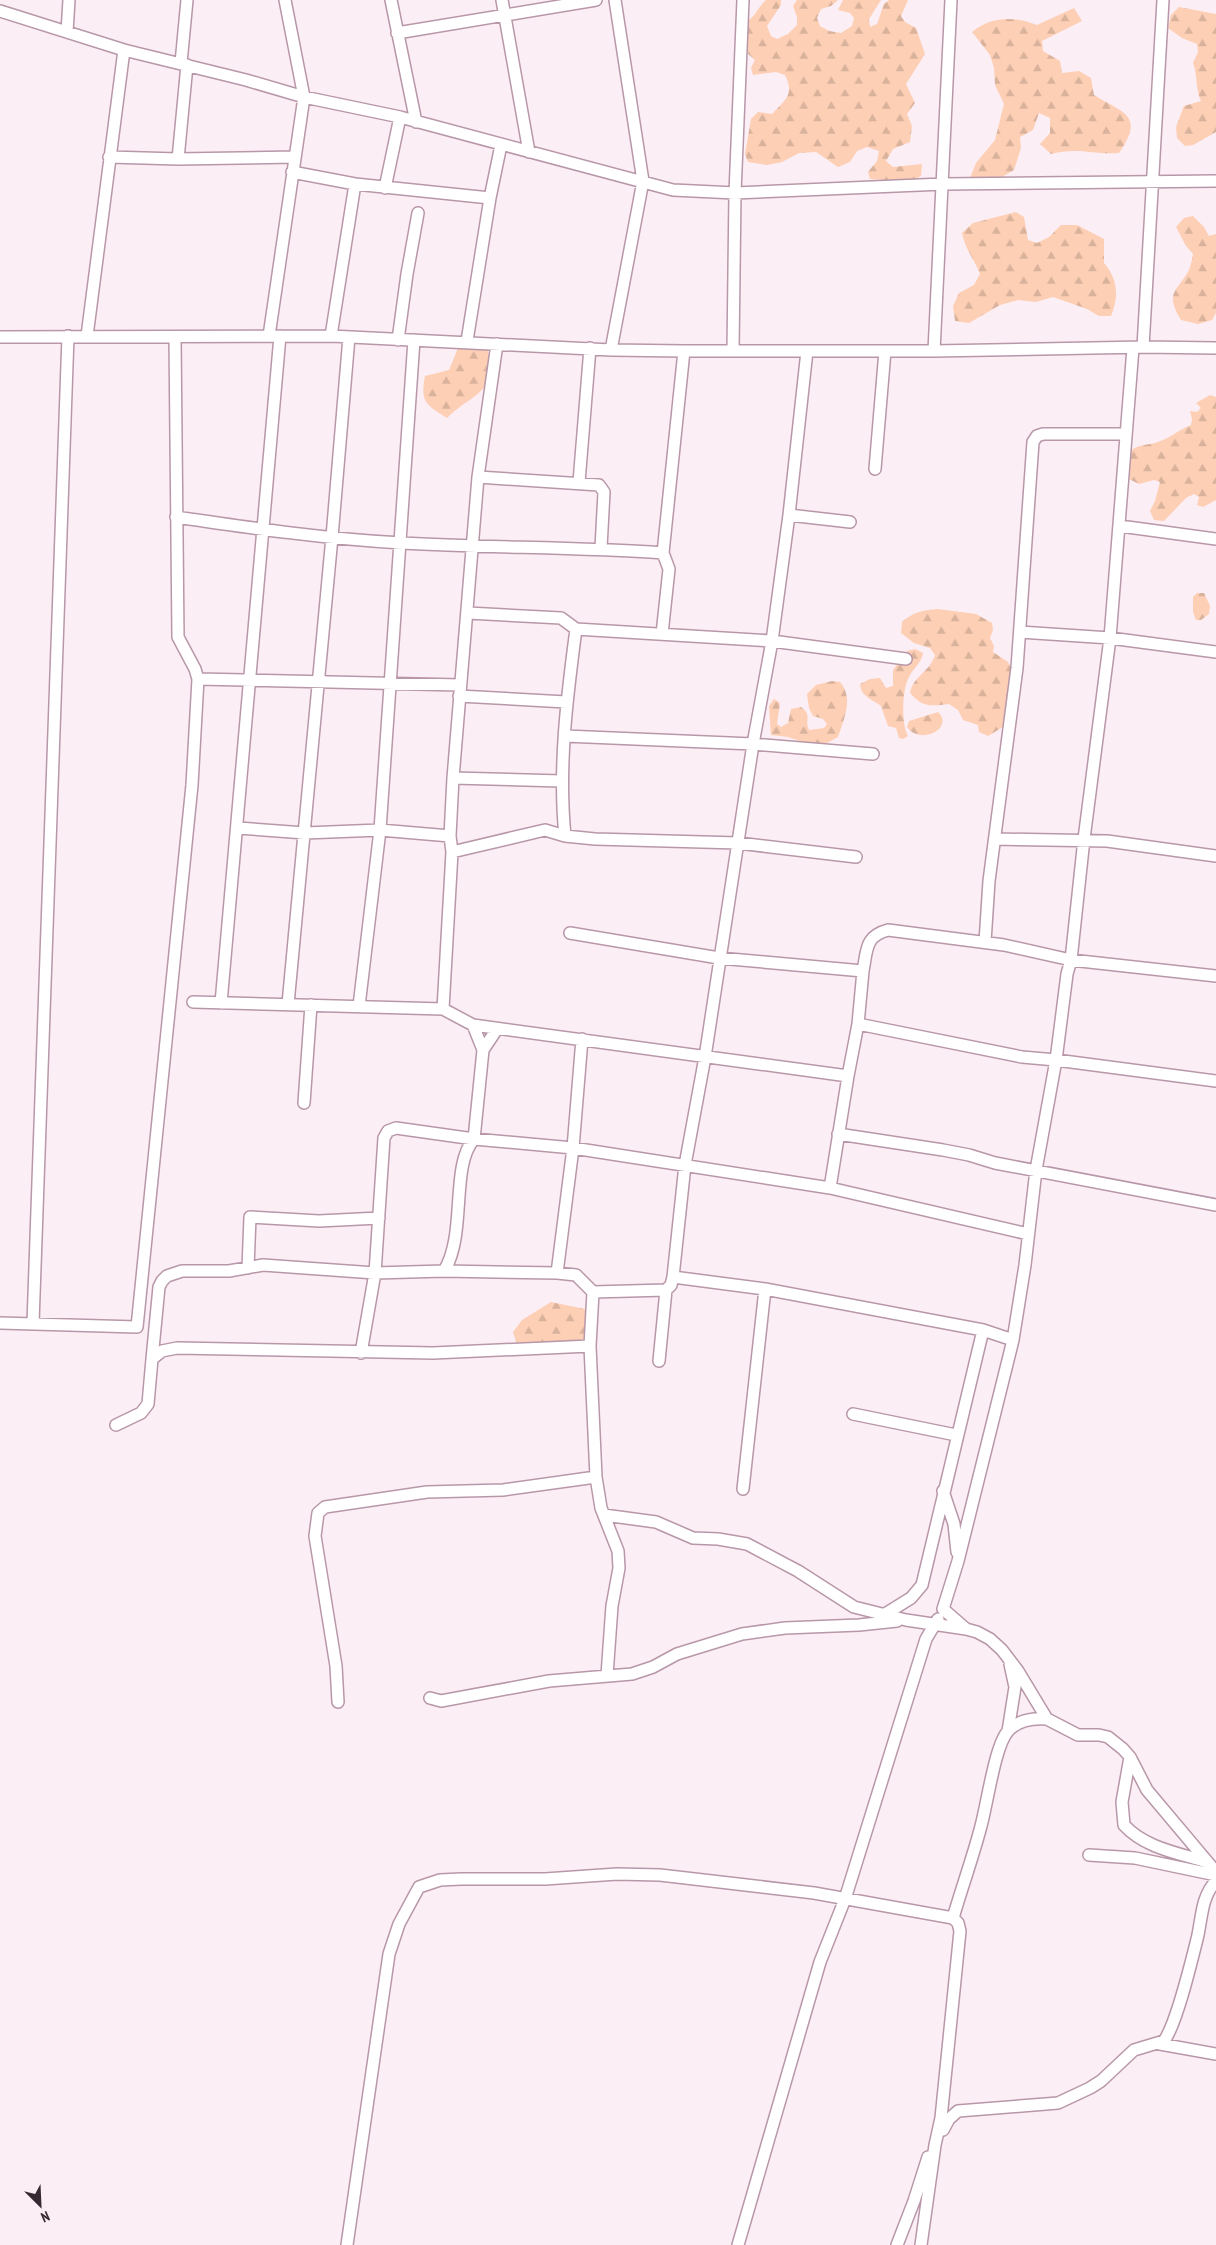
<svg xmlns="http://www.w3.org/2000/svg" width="1216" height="2245" font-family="'PT Sans Narrow',sans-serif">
<defs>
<pattern id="forest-firs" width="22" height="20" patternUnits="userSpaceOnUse" patternTransform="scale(1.25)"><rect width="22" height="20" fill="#fdcfb5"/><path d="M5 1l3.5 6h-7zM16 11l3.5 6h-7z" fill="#d9b29c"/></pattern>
</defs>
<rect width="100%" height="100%" fill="#fceef5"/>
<path fill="url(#forest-firs)" d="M 766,0 L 781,0 L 781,5 L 767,26 L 771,36 L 777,39 L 788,34 L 797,25 L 797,17 L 793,6 L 797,0 L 838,0 L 831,6 L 821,9 L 817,18 L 820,26 L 829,31 L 841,33 L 852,26 L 854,18 L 850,13 L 838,10 L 843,0 L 881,0 L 869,19 L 870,27 L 877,24 L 884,4 L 889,0 L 908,0 L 901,16 L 905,22 L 916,28 L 925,54 L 906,84 L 915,103 L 907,114 L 912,126 L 910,142 L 893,149 L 886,161 L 893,167 L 922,164 L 921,176 L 909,182 L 870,179 L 868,172 L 877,161 L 879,151 L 867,147 L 857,151 L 850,162 L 838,167 L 816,152 L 799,153 L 782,162 L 767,165 L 748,162 L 745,154 L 751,119 L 758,112 L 772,114 C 785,100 795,95 785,75 L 776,72 L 753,75 L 751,68 L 755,60 L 748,54 C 747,41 740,37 743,24 C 759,14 755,10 766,0 Z
M 1179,7 L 1216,14 L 1216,132 L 1193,145 L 1185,146 L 1177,138 L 1176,127 L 1184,106 L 1201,101 C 1195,88 1198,76 1193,63 L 1198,52 L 1197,44 L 1182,38 L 1168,28 L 1171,15 Z
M 1074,8 L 1082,21 L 1042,41 L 1043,51 L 1060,61 L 1062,73 L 1079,71 L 1091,78 L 1094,95 C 1122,113 1146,114 1119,153 C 1093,155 1078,147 1051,154 L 1040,144 L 1050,133 L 1050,118 L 1039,113 L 1033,130 L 1020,137 L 1021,148 L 1014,170 L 993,182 L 970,178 L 976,163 L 995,140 L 1004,104 L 995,85 L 994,68 L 990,55 L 972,32 C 990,16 1016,16 1037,25 Z
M 1016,212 L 1024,217 L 1028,240 L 1037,243 L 1049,237 L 1061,225 L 1077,225 L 1104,239 L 1104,263 C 1118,279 1119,297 1111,316 L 1099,316 L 1087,309 L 1053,297 L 1036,302 L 1018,300 L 1000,305 L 969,323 L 955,321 L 953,306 L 959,293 L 974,285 L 980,274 C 974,259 965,249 962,233 L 973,223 Z
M 1193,216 L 1204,227 L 1209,236 L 1216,234 L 1216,313 L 1212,320 L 1198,324 L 1181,320 C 1164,292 1177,292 1189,270 C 1191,265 1192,259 1193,254 L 1186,246 L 1176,227 L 1184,218 Z
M 474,345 L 487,348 C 500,393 473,392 447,418 C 426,405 420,402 425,376 L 449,370 L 458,348 Z
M 1210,395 L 1216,397 L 1216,500 L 1203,507 L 1197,505 L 1199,497 L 1194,494 L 1186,498 L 1164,521 L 1154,520 L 1150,511 L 1155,501 L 1160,482 L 1154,480 L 1139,484 L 1129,479 L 1130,451 C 1140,443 1151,446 1163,440 C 1173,436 1180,429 1191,425 L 1192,419 L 1190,411 L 1197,412 L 1201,408 L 1196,403 Z
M 1197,593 L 1204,593 L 1210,606 L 1209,614 L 1201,620 L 1196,620 L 1193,612 L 1193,597 Z
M 938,609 L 976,614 L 992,623 L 993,630 L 990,638 L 994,646 L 993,652 L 1008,662 L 1016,678 L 1013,721 L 988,736 L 979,732 L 978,725 L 963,720 L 958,710 L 949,704 C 931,706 923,708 910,693 C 913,676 930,672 935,655 L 930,648 L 914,643 L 901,633 L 902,622 C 913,612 923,610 938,609 Z
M 915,649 L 923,653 C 921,664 914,667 909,677 C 902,688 901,725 908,736 L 903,739 L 899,738 L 896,728 L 888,726 L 881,706 C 872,699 861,697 860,684 L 870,679 L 880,678 L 886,688 L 893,686 L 893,670 L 907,651 Z
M 832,681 L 840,682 C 854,698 844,719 838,737 L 827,743 L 812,745 L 788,737 L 771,735 L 769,706 L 774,699 L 780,703 L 777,724 L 781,727 L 788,723 L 791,709 L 801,707 C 813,716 804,719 809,730 L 824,728 L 827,724 L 823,719 L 813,716 L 809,708 L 807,694 L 816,685 Z
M 938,712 C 955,728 920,746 907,727 L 909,721 Z
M 551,1302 L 585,1309 L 587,1334 L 585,1347 L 519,1350 L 513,1332 L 522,1320 Z"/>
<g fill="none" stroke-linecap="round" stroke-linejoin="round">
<defs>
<path id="minor" d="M 391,0 L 416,122
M 502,0 L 529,152
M 0,11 L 124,50 L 246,80 L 304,97 L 400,117 L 673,190 L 735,193 L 943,184 L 1216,181
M 67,32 L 69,0
M 397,33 L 596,0
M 181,63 L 187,0
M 109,157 L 178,159 L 295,157
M 178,159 L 187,65
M 292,172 L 355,184 L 490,198
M 385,188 L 400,117
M 87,336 L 124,50
M 269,336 L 304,97 L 285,0
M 331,336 L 355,184
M 0,337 L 331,336 L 611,350 L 684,351 L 934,351 L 1143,347 L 1216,348
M 398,340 L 407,274 L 418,213
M 467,341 L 490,198 L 501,145
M 1143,347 L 1163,0
M 611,350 L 643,181 L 615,0
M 733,350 L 735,193 L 743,0
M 934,351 L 951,0
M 875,469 L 885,351
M 478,477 L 599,485 L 604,492 L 601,548
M 579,482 L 590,348
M 789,515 L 850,522
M 176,517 C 251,528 326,539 402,543 C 489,548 576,547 663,553
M 1120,526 L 1216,539
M 468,613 L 561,618 L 576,629 C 567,697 558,767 565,836
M 576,629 L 772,641 L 906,659
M 1020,632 L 1110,638 L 1216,652
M 662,634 L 669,569 L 663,553 L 684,351
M 198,679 L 460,685
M 459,696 L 566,702
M 565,736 L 753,744 L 873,754
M 453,778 L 561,781
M 238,828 L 305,833 L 380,830 L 450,836
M 995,839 L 1107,841 L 1216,856
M 452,852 L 545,830 L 565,836 L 595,839 L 738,843 L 856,857
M 570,933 L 719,958 L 863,971 L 858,1024 L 848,1076 L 830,1188
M 985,942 L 989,881 L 1017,668 L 1033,442 L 1037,436 L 1043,434 L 1126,434
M 863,971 C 867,950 865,936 888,930 L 1004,945 L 1071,960 L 1216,976
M 193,1002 L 443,1009 L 473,1025 L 848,1076
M 221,1003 L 280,336
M 288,1004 L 332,537 L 349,337
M 359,1006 L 380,830 L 414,340
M 443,1009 L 452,852 L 450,836 L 453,778 L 478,477 L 497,344
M 858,1024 L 1022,1057 L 1056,1060 L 1216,1081
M 483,1050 L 497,1029
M 304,1103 L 311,1005
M 838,1134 L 943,1150 L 969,1155 L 995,1163 L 1216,1205
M 248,1268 L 250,1217 L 319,1221 L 379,1218
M 444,1271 C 467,1234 450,1166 474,1139 L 483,1050 L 473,1025
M 557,1273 L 573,1148 L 582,1039
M 673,1277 L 765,1289 L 983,1330 L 1013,1340
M 593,1292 L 666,1290
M 0,1323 L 137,1327 L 192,785 L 198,679 L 195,669 L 178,637 L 175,337
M 33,1323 L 68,336
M 361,1353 L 375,1273 L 384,1138 L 388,1131 L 396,1128 L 474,1139 L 573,1148 L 830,1188 L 1028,1234
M 152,1359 L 159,1287 L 162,1281 L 167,1276 L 182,1271 L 229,1271 L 263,1265 L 375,1273 L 444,1271 L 557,1273 L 576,1275 L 593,1292 L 590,1346 L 596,1477 L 601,1508 L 618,1551 L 619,1568 L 612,1606 L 607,1675
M 659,1361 L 666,1290 L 671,1285 L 673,1277 L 685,1165 L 705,1057 L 753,744 L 772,641 L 789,515 L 807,351
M 853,1414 L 956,1435
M 116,1425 L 141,1413 L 148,1404 L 152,1359 L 162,1351 L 177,1348 L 433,1353 L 590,1346
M 743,1489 L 765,1289
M 943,1491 L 954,1524 L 957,1552
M 604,1515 L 656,1522 L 693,1538 L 718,1539 L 747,1544 L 798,1571 L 854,1607 L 906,1620 L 966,1629 L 977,1632 L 990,1639 L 1002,1650 L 1018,1671 L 1047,1719 L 1078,1735 L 1099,1735 L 1108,1737 L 1123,1749 L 1130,1757 L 1147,1790 L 1216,1872
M 882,1616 L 911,1598 L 922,1585 L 983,1330
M 966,1629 L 943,1609 L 958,1561 L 1013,1340 L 1025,1265 L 1036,1170 L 1056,1060 L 1067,974 L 1071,960 L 1084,839 L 1110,638 L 1133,348
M 430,1698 L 441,1701 L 549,1681 L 632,1674 L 653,1667 L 677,1654 L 742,1634 L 785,1628 L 859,1625 L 897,1621
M 338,1702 L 336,1666 L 315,1536 L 318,1513 L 325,1507 L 427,1492 L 503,1490 L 596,1477
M 1008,1731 L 1015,1687 L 1010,1664
M 1130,1757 L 1122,1802 L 1124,1825 C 1145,1848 1178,1853 1207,1862
M 1089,1855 L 1135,1858 L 1216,1875
M 953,1918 C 962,1887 973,1857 981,1826 C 987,1805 995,1745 1008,1731 C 1018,1720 1033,1718 1047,1719
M 1160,2044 L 1216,2054
M 943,2130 L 949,2119 L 958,2111 L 1058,2103 L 1090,2088 L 1101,2081 L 1134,2050 L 1164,2041 C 1177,2023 1192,1959 1198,1935 C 1202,1915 1202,1896 1216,1881
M 347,2245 L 389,1954 L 399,1924 L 419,1887 L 440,1880 L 461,1879 L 545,1879 L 617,1874 L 660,1875 L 814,1893 L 953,1918 L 958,1923 L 960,1931 L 941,2118 L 935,2145 L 921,2245
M 738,2245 L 820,1962 L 845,1899 L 926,1639 L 938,1619
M 897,2245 L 914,2201 L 928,2157"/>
</defs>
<use href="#minor" stroke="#b897a9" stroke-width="14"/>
<use href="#minor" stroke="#fff" stroke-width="11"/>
</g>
<g transform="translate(40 2205) rotate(156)" stroke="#fceef5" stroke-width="4" paint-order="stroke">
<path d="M0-4L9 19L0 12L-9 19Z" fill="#372931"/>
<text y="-8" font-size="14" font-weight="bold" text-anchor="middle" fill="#372931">N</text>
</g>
</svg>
